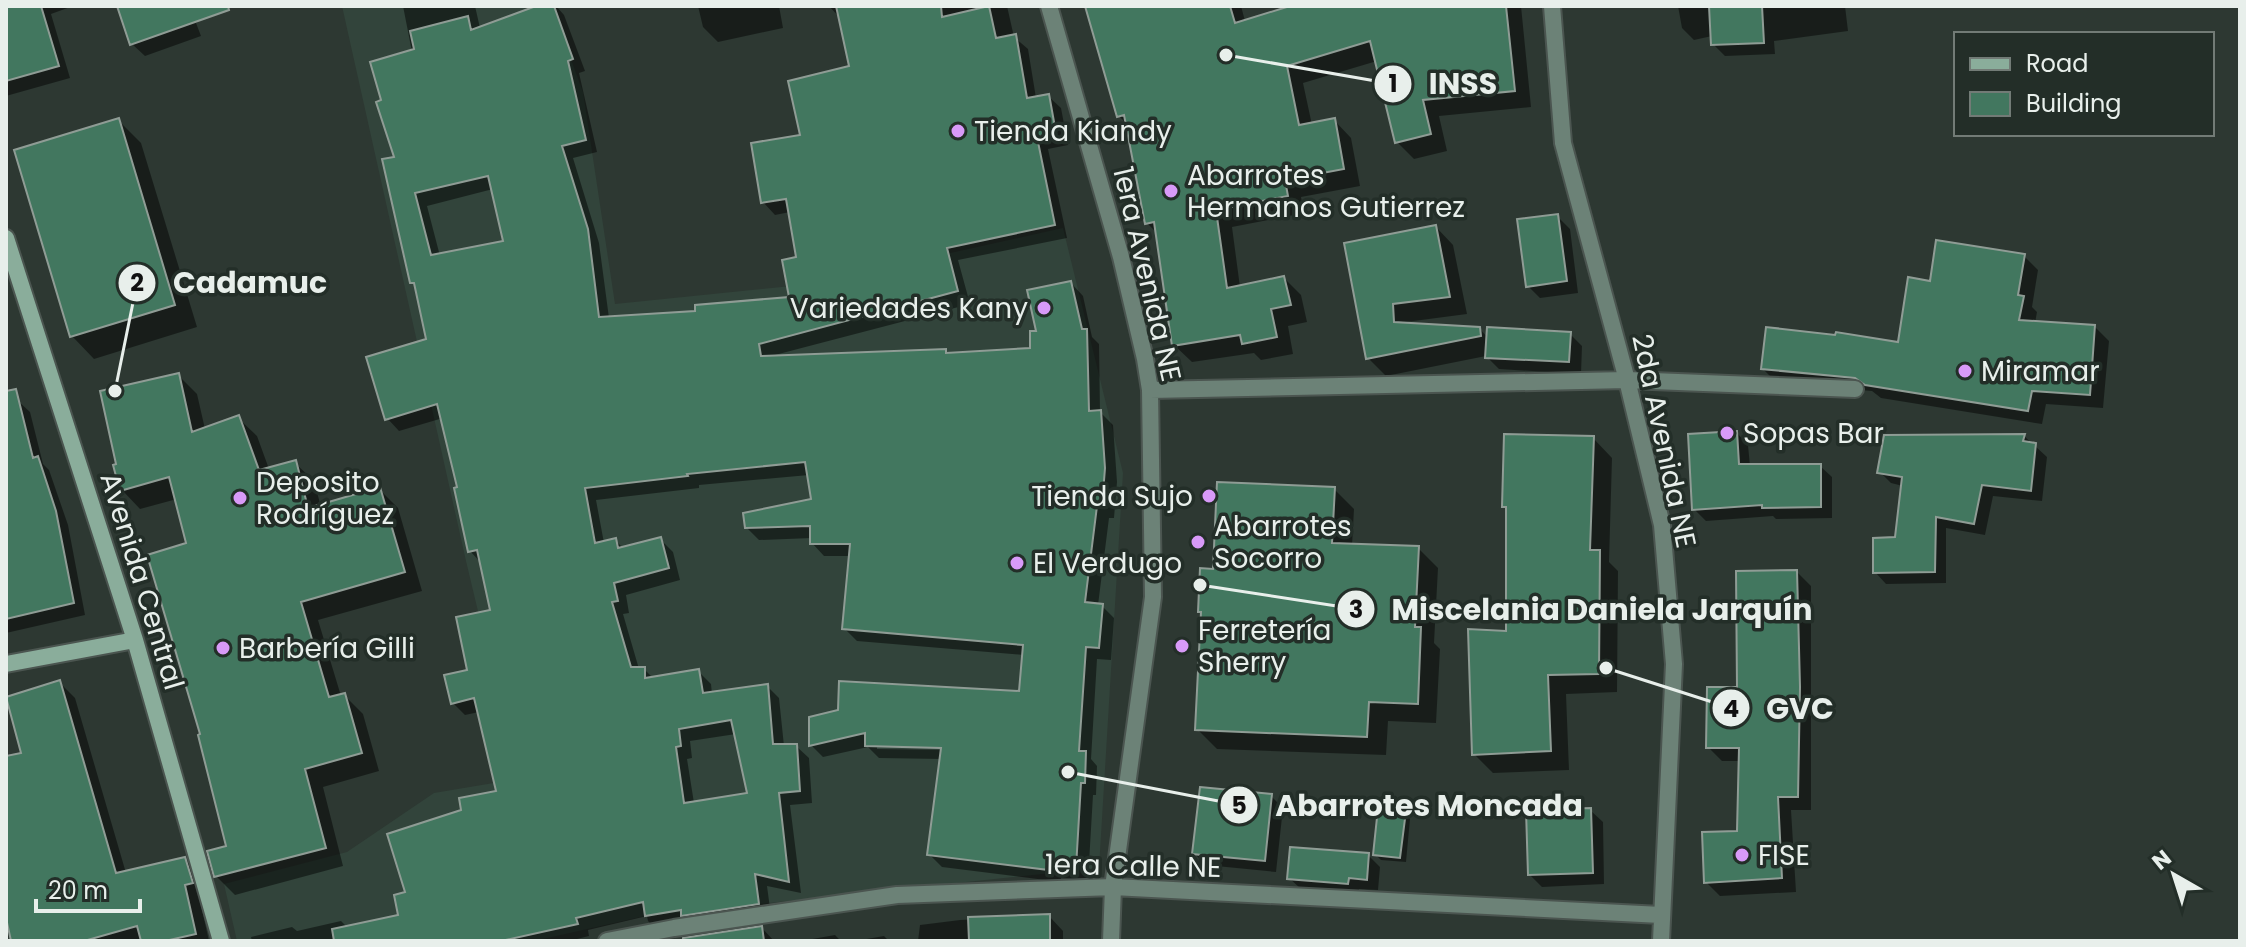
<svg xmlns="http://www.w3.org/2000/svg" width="2246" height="947" font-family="Poppins,sans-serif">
<rect width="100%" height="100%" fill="#2d3832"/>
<path fill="#32443b" d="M 342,6 L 551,6 L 583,92 L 615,304 L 811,284 L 1063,228 L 1123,473 L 1099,868 L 645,916 L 534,941 L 237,941 L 224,884 L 347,852 L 434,793 L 518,779 L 466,561 Z"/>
<path fill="#0007" fill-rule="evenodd" d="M 6,6 L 73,6 L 51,14 L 70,78 L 6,96 Z
M 123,6 L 228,6 L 196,23 L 201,36 L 145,56 L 132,44 Z
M 403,6 L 475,6 L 480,28 L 542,6 L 563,6 L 557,7 L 564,15 L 585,71 L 579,73 L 597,152 L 573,158 L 599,243 L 609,318 L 697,313 L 792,299 L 798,259 L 790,212 L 775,215 L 763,202 L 803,136 L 851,67 L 841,19 L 829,6 L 1007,6 L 1014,37 L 1028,49 L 1036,98 L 1048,96 L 1061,108 L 1068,145 L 1048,149 L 1067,238 L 958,260 L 970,304 L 771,356 L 945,351 L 949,355 L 1032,350 L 1039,333 L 1071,283 L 1083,296 L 1092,337 L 1099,344 L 1100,412 L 1113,425 L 1117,482 L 1114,518 L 1109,518 L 1098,605 L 1102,606 L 1114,618 L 1111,660 L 1097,659 L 1091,759 L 1097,766 L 1096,795 L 1093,795 L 1088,880 L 1061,878 L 1061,882 L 942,867 L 929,854 L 942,759 L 879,758 L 868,747 L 823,757 L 811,745 L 1021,693 L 1024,655 L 857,641 L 844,628 L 851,556 L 824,556 L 812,543 L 812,538 L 759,540 L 746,527 L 813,500 L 809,475 L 699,485 L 699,488 L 596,500 L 604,543 L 616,541 L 624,549 L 660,539 L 673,552 L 680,580 L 626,595 L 629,613 L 623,614 L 639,669 L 644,669 L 654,679 L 698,671 L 711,684 L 712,694 L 767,686 L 779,698 L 784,746 L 796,746 L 809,758 L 812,803 L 790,805 L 801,893 L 767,886 L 771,916 L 660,934 L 648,921 L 647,916 L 588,930 L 589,936 L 569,941 L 252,941 L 251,937 L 292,927 L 297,931 L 341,921 L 348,928 L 400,916 L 408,894 L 464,811 L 498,792 L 479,712 L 465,715 L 453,703 L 469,671 L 493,612 L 482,564 L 470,551 L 460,489 L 443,418 L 399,431 L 387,418 L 428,341 L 417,288 L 412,282 L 397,158 L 384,102 L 412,52 ZM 493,189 L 504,243 L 440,256 L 427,206 ZM 736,734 L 749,795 L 694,803 L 687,759 L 692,758 L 690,741 ZM 877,745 L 951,746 L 951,750 L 877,749 Z
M 698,6 L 779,6 L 783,28 L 718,42 L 703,27 Z
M 1100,6 L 1241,6 L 1245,21 L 1297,6 L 1521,6 L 1531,107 L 1439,116 L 1447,151 L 1414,159 L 1397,142 L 1377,61 L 1303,83 L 1312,125 L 1334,120 L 1351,138 L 1360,186 L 1301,197 L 1304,213 L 1232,227 L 1240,287 L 1284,278 L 1301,295 L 1307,322 L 1288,326 L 1293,354 L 1261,360 L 1254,353 L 1192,362 L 1174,345 L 1158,234 L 1147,223 L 1128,125 L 1119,116 Z
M 1678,6 L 1845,6 L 1848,31 L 1774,41 L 1775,54 L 1725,56 L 1713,44 L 1712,36 L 1694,40 L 1682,28 Z
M 118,120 L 141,143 L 197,327 L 94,359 L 72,336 Z
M 1558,217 L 1570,229 L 1578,293 L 1540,298 L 1528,286 Z
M 1436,227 L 1453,245 L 1467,314 L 1406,322 L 1406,324 L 1480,329 L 1488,338 L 1570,334 L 1582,346 L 1581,374 L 1499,369 L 1486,356 L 1386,376 L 1368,358 L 1346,245 Z
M 2024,256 L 2038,270 L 2032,307 L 2037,312 L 2035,323 L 2095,327 L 2109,341 L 2103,408 L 2046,404 L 2042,424 L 1881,398 L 1872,391 L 1777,383 L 1763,369 L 1899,344 L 1932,283 Z
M 178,375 L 197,394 L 205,429 L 238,418 L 257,436 L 269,469 L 295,463 L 314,481 L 321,507 L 380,490 L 398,508 L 422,591 L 318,620 L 341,696 L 344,695 L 363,714 L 379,771 L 323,787 L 343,866 L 235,895 L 216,876 L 229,848 L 188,545 L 177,499 L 140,509 L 122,490 Z
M 17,400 L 30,412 L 43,464 L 49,470 L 68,525 L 85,615 L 6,633 L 6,403 Z
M 1737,433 L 1748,445 L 1750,466 L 1820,466 L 1832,477 L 1832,518 L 1776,519 L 1773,516 L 1706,521 L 1694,509 Z
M 2024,436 L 2047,457 L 2042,501 L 1993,496 L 1985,535 L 1946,528 L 1946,583 L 1886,584 L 1875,572 L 1896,539 L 1903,486 L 1891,483 L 1880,472 Z
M 1593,438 L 1612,458 L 1609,562 L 1618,571 L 1617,692 L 1566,694 L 1569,770 L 1493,773 L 1474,754 L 1508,633 L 1508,510 L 1504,506 Z
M 1334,489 L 1354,509 L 1352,546 L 1418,548 L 1438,568 L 1434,643 L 1440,649 L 1436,723 L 1388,721 L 1386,755 L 1217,749 L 1197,729 L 1203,614 L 1200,611 L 1215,571 Z
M 1797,572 L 1811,586 L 1811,810 L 1791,810 L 1796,892 L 1720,896 L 1706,882 L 1739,833 L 1741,761 L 1722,761 L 1708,747 Z
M 59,682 L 75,698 L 126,873 L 185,859 L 201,875 L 208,898 L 200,901 L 209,941 L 13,941 L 6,909 L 6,758 L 24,755 L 6,699 Z
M 1271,796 L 1283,808 L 1276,872 L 1206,865 L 1194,853 Z
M 1590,810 L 1603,822 L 1604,884 L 1542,887 L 1530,875 Z
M 1405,813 L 1410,819 L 1406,862 L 1381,860 L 1375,854 Z
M 1368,855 L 1380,867 L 1378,890 L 1359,889 L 1359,894 L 1301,889 L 1289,878 Z
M 1049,916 L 1063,931 L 1063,941 L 918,941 L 920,925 L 960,920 Z
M 762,928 L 774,941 L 681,941 Z
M 835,935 L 841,941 L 801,941 Z
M 884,936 L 889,941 L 855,941 Z"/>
<path fill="#42775f" stroke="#8f9c95" stroke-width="2" fill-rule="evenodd" d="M 6,6 L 41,6 L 59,66 L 6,81 Z
M 117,6 L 228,6 L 229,10 L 130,45 Z
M 536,6 L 554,6 L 573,59 L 568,61 L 586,140 L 562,146 L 588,229 L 599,317 L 695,311 L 695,305 L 789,297 L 782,260 L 796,257 L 786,199 L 761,203 L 751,143 L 800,135 L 788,81 L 849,66 L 836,6 L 941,6 L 942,17 L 989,6 L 996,38 L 1016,34 L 1027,98 L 1049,94 L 1056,133 L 1037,137 L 1055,225 L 947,248 L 958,291 L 759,344 L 761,356 L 946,349 L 946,353 L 1030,348 L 1030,331 L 1036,331 L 1027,290 L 1071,281 L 1082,329 L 1087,329 L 1089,411 L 1101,410 L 1105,468 L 1102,506 L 1097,506 L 1085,602 L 1103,604 L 1099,648 L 1086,647 L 1079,751 L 1086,751 L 1085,783 L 1081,783 L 1076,868 L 1049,867 L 1049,870 L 927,855 L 941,748 L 865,746 L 865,733 L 809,746 L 809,717 L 838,710 L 839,681 L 1019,691 L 1023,645 L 842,629 L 850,544 L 810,544 L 810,526 L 745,528 L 743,513 L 811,499 L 805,462 L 687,474 L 688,476 L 585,488 L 595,543 L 616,538 L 618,548 L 661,537 L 669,568 L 614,583 L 618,601 L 612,602 L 631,667 L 645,667 L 645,678 L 699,669 L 703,693 L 768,684 L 773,744 L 797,744 L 800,791 L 779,793 L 789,882 L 755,874 L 759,904 L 681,916 L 681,910 L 645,916 L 643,902 L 576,918 L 578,924 L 501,941 L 334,941 L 332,929 L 398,915 L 394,895 L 405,892 L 387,834 L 461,810 L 459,798 L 496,791 L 474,698 L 451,704 L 444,675 L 467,670 L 456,617 L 490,610 L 477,550 L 468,552 L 454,488 L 457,487 L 437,404 L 385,420 L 366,357 L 426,339 L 414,283 L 410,283 L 382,159 L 394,157 L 376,102 L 381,100 L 370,62 L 414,49 L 410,31 L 468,16 L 471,30 ZM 488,176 L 503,241 L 431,255 L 415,193 ZM 731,720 L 747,793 L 684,803 L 676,747 L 681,746 L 679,729 Z
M 1085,6 L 1230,6 L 1235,23 L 1290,6 L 1506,6 L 1515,91 L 1423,100 L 1431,134 L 1395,143 L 1370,41 L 1287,66 L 1299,125 L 1335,118 L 1344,169 L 1285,180 L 1288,196 L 1216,210 L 1227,288 L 1284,276 L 1291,305 L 1271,309 L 1277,337 L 1242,344 L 1240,335 L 1172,346 L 1154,222 L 1145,224 L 1124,115 L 1117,117 Z
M 1709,6 L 1762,6 L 1764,43 L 1711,45 Z
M 119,118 L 175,305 L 70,337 L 14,150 Z
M 1558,214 L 1567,281 L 1526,287 L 1517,219 Z
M 1436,225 L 1450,297 L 1393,304 L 1394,322 L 1480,327 L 1481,336 L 1366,359 L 1344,243 Z
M 1936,240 L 2025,254 L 2018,295 L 2024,296 L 2019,320 L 2095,325 L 2090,395 L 2032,391 L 2028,411 L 1865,385 L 1855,378 L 1761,369 L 1766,327 L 1835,335 L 1836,332 L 1898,342 L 1908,277 L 1930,281 Z
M 1487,327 L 1571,332 L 1569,362 L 1485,358 Z
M 179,373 L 192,432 L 239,415 L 259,470 L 296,460 L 308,508 L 380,487 L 405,572 L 301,602 L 329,697 L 345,693 L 362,753 L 305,769 L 326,848 L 214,877 L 207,851 L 226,846 L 198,735 L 200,734 L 147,555 L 186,543 L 169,477 L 120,491 L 113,465 L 116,464 L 100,391 Z
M 16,389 L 33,458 L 38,456 L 56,511 L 74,603 L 6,619 L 6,391 Z
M 1737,431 L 1739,464 L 1821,464 L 1821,507 L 1762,508 L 1762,505 L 1692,510 L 1688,434 Z
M 1504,434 L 1594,436 L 1590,550 L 1600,550 L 1599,674 L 1548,675 L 1551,751 L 1472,755 L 1468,629 L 1506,631 L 1506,507 L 1502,507 Z
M 2025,434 L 2023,441 L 2036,443 L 2031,491 L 1982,485 L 1974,524 L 1936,517 L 1935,572 L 1873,573 L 1873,538 L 1895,537 L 1902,477 L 1877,473 L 1884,435 Z
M 1217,482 L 1335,487 L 1332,543 L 1419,546 L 1415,627 L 1421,627 L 1418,704 L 1369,702 L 1367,737 L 1195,730 L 1201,612 L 1198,612 L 1200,568 L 1213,569 Z
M 1797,570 L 1800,687 L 1798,797 L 1778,797 L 1782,878 L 1704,883 L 1702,832 L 1737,831 L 1739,748 L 1706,748 L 1707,687 L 1737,687 L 1736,571 Z
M 60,680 L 116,873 L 185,857 L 193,883 L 185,885 L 196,934 L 165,941 L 141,941 L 137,926 L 84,941 L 11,941 L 6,918 L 6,756 L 21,753 L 6,697 Z
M 1200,787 L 1272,794 L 1265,861 L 1192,854 Z
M 1378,808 L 1406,811 L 1400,858 L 1373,855 Z
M 1591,808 L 1593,873 L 1528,875 L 1526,810 Z
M 1290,847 L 1369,853 L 1367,880 L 1349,878 L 1348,884 L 1287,879 Z
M 1050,914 L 1050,941 L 969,941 L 968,917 Z
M 762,926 L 764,941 L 683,941 L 683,938 Z"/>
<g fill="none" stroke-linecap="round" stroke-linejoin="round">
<defs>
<path id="street" d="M 1049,6 L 1121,257 L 1145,359 L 1150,390 L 1153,597 L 1113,887 L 1111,941
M 1552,6 L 1563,143 L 1627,380 L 1662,525 L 1674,664 L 1661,941
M 1150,390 L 1627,380 L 1855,389
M 607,941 L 674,928 L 897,895 L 1113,887 L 1661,915"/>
<path id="secondary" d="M 6,238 L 135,640 L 221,941
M 6,664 L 135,640"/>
</defs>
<use href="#street" stroke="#4b5550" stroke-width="20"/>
<use href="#secondary" stroke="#4b5550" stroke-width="20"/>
<use href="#street" stroke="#6c8277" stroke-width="16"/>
<use href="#secondary" stroke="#8aad9b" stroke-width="16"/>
</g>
<g fill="#d89af8" stroke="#232e28" stroke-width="3">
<circle cx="958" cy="131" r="8"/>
<circle cx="1171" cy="191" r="8"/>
<circle cx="1044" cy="308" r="8"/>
<circle cx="1965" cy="371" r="8"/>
<circle cx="1727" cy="433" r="8"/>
<circle cx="1209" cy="496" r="8"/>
<circle cx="240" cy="498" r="8"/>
<circle cx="1198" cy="542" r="8"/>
<circle cx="1017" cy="563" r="8"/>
<circle cx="1182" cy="646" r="8"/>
<circle cx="223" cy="648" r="8"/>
<circle cx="1742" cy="855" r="8"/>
</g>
<g text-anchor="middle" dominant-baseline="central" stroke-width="7" stroke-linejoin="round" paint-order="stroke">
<g font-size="28" fill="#e8efeb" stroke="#232e28" text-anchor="start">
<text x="974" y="131">Tienda Kiandy</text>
<text x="1187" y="175">Abarrotes<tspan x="1187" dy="32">Hermanos Gutierrez</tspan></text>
<text x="1028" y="308" text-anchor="end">Variedades Kany</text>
<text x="1981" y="371">Miramar</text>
<text x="1743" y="433">Sopas Bar</text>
<text x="256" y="482">Deposito<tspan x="256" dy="32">Rodríguez</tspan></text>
<text x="1193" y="496" text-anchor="end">Tienda Sujo</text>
<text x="1214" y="526">Abarrotes<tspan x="1214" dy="32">Socorro</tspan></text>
<text x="1033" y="563">El Verdugo</text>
<text x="1198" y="630">Ferretería<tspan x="1198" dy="32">Sherry</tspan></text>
<text x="239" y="648">Barbería Gilli</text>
<text x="1758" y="855">FISE</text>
</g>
<g font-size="28" fill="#e8efeb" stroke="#232e28">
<text transform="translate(1147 274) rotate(77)">1era Avenida NE</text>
<text transform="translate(1664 441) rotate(78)">2da Avenida NE</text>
<text transform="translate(142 581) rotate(73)">Avenida Central</text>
<text transform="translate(1133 866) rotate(1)">1era Calle NE</text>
</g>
</g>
<path fill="none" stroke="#e8efeb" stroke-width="3" d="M1226 55L1393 84M115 391L137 283M1200 585L1356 609M1606 668L1731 708M1068 772L1239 805"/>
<g fill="#e8efeb" stroke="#232e28" stroke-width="3">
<circle cx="1226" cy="55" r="8"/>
<circle cx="115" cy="391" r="8"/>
<circle cx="1200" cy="585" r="8"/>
<circle cx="1606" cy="668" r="8"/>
<circle cx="1068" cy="772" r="8"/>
<circle cx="1393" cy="84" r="20"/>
<circle cx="137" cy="283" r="20"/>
<circle cx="1356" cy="609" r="20"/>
<circle cx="1731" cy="708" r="20"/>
<circle cx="1239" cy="805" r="20"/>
</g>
<g font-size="24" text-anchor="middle" font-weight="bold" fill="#111">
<text x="1393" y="92">1</text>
<text x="137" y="291">2</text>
<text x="1356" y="618">3</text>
<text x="1731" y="717">4</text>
<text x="1239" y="814">5</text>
</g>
<g font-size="30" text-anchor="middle" font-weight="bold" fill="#e8efeb" stroke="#232e28" stroke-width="7" stroke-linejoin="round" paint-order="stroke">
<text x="1463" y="94">INSS</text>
<text x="250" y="293">Cadamuc</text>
<text x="1602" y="620">Miscelania Daniela Jarquín</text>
<text x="1800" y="719">GVC</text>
<text x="1429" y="816">Abarrotes Moncada</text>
</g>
<rect width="2246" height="947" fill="none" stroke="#e8efeb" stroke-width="16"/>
<rect x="1954" y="32" width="260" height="104" fill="#232e28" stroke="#727b76" stroke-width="2"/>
<rect x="1970" y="58" width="40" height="12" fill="#8aad9b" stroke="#727b76" stroke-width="2"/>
<text x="2026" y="72" font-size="24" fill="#e8efeb">Road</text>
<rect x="1970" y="92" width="40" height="24" fill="#42775f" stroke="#727b76" stroke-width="2"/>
<text x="2026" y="112" font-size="24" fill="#e8efeb">Building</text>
<g transform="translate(2174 875) rotate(321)" stroke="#232e28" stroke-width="6" paint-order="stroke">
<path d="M0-6L14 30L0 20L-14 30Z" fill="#e8efeb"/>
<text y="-12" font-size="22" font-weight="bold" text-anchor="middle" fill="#e8efeb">N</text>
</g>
<path d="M36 899v12h104v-12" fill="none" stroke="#e8efeb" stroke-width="4"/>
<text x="48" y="899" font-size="24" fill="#e8efeb" stroke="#232e28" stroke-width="6" paint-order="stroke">20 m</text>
</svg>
